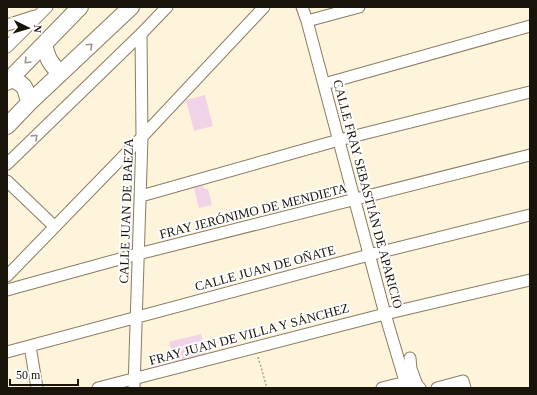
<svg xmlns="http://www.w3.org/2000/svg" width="537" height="395" font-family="'Times New Roman',serif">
<rect width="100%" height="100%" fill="#fef3db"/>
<path fill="#f1d3e8" d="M 205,95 L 213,126 L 194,131 L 186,100 Z
M 203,186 L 204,189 L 208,189 L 212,205 L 199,208 L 194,188 Z
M 201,334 L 206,356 L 175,364 L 169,342 Z"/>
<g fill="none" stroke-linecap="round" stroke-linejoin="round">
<defs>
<path id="minor" d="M 302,7 L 307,21 L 385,314 L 407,388
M 307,21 L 359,7
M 7,25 L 35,16
M 7,47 L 47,7
M 324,84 L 530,26
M 7,164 L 141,34 L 167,7
M 7,181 L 54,226
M 141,196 L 339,140 L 530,92
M 7,276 L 142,137 L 264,7
M 7,290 L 138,254 L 530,155
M 30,346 L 37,388
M 7,352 L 369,255 L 530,215
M 411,369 L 417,385 L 420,388
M 405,372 L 411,369 L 410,358
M 98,388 L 385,314 L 530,280
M 134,388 L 142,137 L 141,34
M 382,388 L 406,382
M 437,388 L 463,381 L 465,388"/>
<path id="highway" d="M 44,44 C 47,57 50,65 61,73
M 11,79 C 25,84 26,88 29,103
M 7,82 L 80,7
M 7,126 L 29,103 L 131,7"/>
</defs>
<use href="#minor" stroke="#897c61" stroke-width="13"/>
<use href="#highway" stroke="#897c61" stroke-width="18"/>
<path stroke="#aaa18e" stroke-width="1.5" stroke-dasharray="2 2" stroke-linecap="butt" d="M 258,357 L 267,388"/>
<use href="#minor" stroke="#fff" stroke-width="11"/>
<use href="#highway" stroke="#fff" stroke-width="16"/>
</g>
<defs><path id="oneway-chevron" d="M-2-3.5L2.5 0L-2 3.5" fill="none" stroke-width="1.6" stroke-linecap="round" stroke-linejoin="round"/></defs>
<g stroke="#989590">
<use href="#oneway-chevron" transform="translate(90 46) rotate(-43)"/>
<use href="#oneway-chevron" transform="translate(27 61) rotate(134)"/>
<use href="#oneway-chevron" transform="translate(35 137) rotate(-44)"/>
</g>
<g text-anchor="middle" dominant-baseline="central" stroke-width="4" stroke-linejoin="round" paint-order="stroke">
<g font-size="13" fill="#191409" stroke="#fff">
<text transform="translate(368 194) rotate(75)">CALLE FRAY SEBASTIÁN DE APARICIO</text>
<text transform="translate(126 211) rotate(-88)">CALLE JUAN DE BAEZA</text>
<text transform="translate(253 211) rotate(-14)">FRAY JERÓNIMO DE MENDIETA</text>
<text transform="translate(265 268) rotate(-15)">CALLE JUAN DE OÑATE</text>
<text transform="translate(249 334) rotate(-15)">FRAY JUAN DE VILLA Y SÁNCHEZ</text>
</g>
</g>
<rect width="537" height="395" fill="none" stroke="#191409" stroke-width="16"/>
<g transform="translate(28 28) rotate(95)" stroke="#ffffff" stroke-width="3" paint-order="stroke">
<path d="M0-3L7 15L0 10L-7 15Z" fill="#191409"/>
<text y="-6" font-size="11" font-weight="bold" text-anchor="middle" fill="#191409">N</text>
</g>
<path d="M10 379v6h68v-6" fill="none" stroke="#191409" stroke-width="2"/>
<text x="16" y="379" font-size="12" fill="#191409" stroke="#ffffff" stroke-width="3" paint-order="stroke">50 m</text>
</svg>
